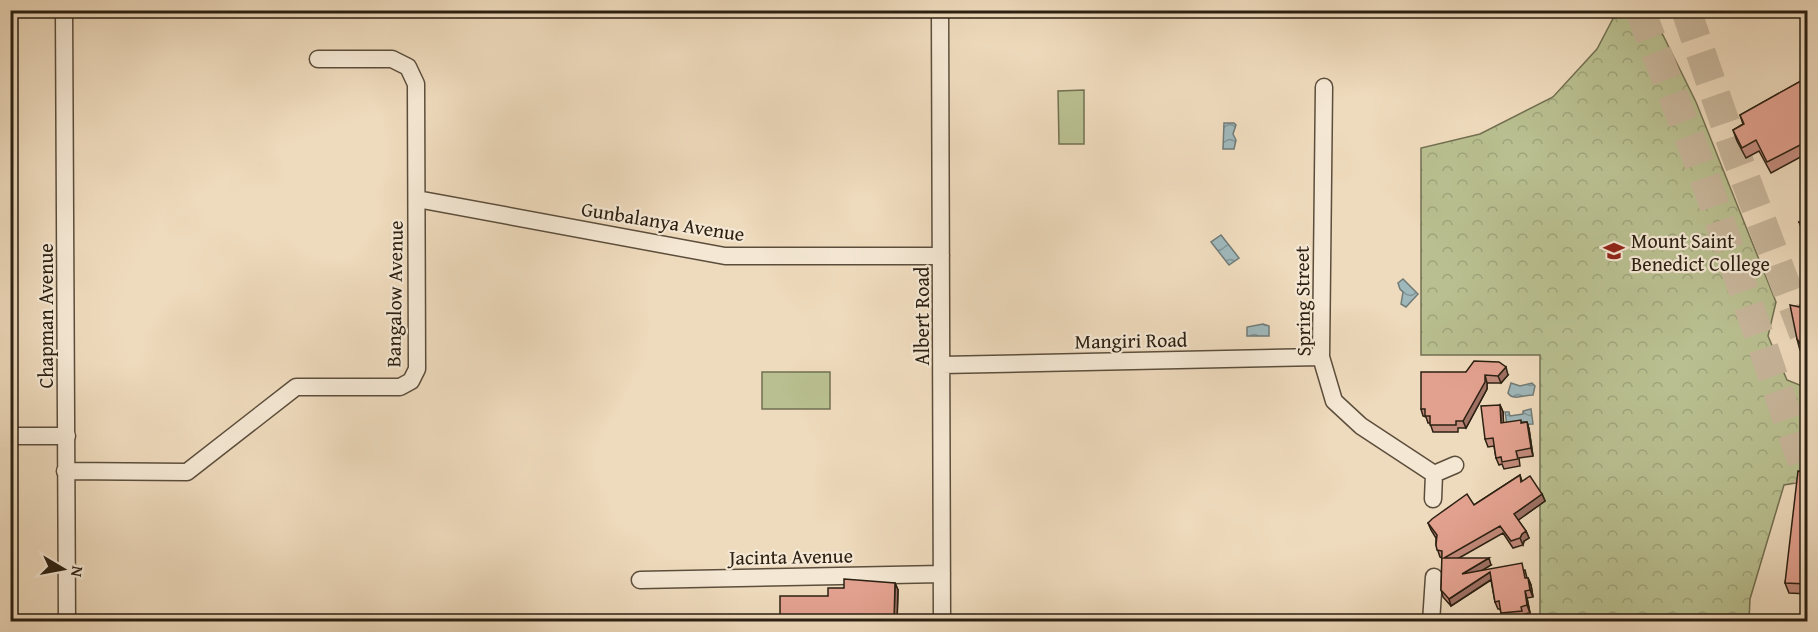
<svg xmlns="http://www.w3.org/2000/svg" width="1818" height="632" font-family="'Gentium Book Plus',serif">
<defs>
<pattern id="forest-crowns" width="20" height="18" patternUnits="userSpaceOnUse" patternTransform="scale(1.5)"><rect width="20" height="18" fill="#b9bf90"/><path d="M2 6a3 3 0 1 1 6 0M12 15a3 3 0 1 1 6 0" fill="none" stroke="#9fa47b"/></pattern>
<pattern id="water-waves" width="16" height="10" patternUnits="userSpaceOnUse" patternTransform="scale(1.5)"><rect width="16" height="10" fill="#9fb8bb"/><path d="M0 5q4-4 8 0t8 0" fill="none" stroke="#829597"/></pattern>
</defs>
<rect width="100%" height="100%" fill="#eedabc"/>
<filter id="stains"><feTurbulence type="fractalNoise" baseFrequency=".00333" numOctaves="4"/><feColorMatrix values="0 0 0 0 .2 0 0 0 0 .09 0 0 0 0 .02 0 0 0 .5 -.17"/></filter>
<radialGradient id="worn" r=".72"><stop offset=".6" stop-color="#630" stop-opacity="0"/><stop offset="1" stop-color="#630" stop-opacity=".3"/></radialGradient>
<path fill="#b9bf90" stroke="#727051" stroke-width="1.5" d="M 1084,90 L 1084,144 L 1059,144 L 1058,91 Z
M 762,372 L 830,372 L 830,409 L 762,409 Z"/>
<path fill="url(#forest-crowns)" stroke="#727051" stroke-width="1.5" d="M 1617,11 L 1651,11 L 1696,102 L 1776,302 L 1768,336 L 1787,380 L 1807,388 L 1807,481 L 1784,485 L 1750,599 L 1749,621 L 1540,621 L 1540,355 L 1421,355 L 1421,148 L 1480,134 L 1553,97 L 1597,49 Z"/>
<path fill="url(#water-waves)" stroke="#717b77" stroke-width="1.5" d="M 1224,123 L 1234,123 L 1236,125 L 1233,134 L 1236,140 L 1234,149 L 1223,149 Z
M 1221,235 L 1239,258 L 1229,265 L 1211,242 Z
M 1403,279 L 1418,294 L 1406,307 L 1401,304 L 1403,292 L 1400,289 L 1398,283 Z
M 1263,324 L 1269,326 L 1269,336 L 1247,336 L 1247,327 Z
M 1511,383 L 1520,386 L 1532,383 L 1535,386 L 1533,395 C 1524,395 1513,401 1508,393 Z
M 1531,409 L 1533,424 L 1507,425 L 1505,412 L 1509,412 L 1510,416 L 1523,414 L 1523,411 Z"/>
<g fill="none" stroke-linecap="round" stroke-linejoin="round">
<path stroke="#c7b59a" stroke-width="30" stroke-dasharray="30 15" stroke-linecap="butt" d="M 1640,10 L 1703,173 L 1808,478
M 1686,10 L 1735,152 L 1808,344"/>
<defs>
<path id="street" d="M 64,10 L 67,622
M 940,10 L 942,622
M 1324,87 L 1321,357 L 1334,401 L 1361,426 L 1434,474 L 1433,499
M 417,199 L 725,256 L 941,256
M 942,365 L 1321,357
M 10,436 L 67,436
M 65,471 L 187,472 L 296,387 L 400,387 L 411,381 L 417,369 L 416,84 L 408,67 L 392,59 L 318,59
M 1434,474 L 1455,465
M 640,580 L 942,574
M 1431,622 L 1434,577"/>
</defs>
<use href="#street" stroke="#5c4e3c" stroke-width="19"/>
<use href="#street" stroke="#f4e7d3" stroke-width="16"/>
</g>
<path fill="#c28a7b" stroke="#2b2012" stroke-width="1.5" d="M 1808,77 L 1808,153 L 1771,173 L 1759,151 L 1746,158 L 1737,141 L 1733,130 L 1743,124 L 1740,115 Z
M 1808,219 L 1808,237 L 1803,232 L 1799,222 Z
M 1808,291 L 1808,357 L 1806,356 L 1800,350 L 1797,339 L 1800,307 Z
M 1466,372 L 1508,375 L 1501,383 L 1487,383 L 1487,389 L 1466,428 L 1458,428 L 1458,432 L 1433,432 L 1430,423 L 1428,423 L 1426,417 L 1423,416 L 1421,409 Z
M 1500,405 L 1503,412 L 1503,423 L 1527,422 L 1529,429 L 1533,456 L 1519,458 L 1520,466 L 1504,469 L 1502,464 L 1499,465 L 1496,458 L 1494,446 L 1488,447 L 1485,439 Z
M 1808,472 L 1808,594 L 1789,593 L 1785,583 Z
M 1520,475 L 1522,481 L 1542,494 L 1545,501 L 1518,520 L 1526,531 L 1529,538 L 1524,541 L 1523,545 L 1513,548 L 1503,533 L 1459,558 L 1491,565 L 1482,570 L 1525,570 L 1527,578 L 1528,578 L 1531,585 L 1533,597 L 1527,598 L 1530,613 L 1524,614 L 1525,618 L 1503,620 L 1500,609 L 1498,609 L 1495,602 L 1491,580 L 1451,606 L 1443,597 L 1441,590 L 1442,558 L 1440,557 L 1436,545 L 1436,538 L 1431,530 L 1428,523 L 1474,505 Z
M 895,583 L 898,590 L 897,621 L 780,621 L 844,588 Z"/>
<path fill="#9e7164" stroke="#2b2012" stroke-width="1.5" d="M 1506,367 L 1508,375 L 1501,383 L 1498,376 Z
M 1485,375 L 1487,383 L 1487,389 L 1466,428 L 1463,421 Z
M 1500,405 L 1503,412 L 1504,430 L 1501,423 Z
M 1527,422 L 1529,429 L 1533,456 L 1531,448 Z
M 1542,494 L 1545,501 L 1517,521 L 1514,514 Z
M 11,500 L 14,507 L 13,545 L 11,538 Z
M 1526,531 L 1529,538 L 1524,541 L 1523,545 L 1520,538 L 1522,534 Z
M 1489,558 L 1491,565 L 1465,581 L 1462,574 Z
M 1490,572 L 1492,579 L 1451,606 L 1449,599 Z
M 1528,578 L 1531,585 L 1533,597 L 1530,590 Z
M 895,583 L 898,590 L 897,621 L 894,621 Z
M 1525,591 L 1527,598 L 1530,613 L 1527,605 Z"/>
<path fill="#e2a18f" stroke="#2b2012" stroke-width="1.5" d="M 1806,15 L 1808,15 L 1808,57 Z
M 1808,77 L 1808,141 L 1767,162 L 1756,140 L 1742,148 L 1733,130 L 1744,124 L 1740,115 Z
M 1808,219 L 1808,237 L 1805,228 L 1799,222 Z
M 1804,290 L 1808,291 L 1808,348 L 1802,346 L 1797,339 L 1790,305 L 1800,307 Z
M 1474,361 L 1499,362 L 1506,367 L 1498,376 L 1485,375 L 1485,382 L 1463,421 L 1456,421 L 1456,425 L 1430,425 L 1430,416 L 1425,416 L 1425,409 L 1421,409 L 1421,372 L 1466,372 Z
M 1500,405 L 1501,423 L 1521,420 L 1521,423 L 1527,422 L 1531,448 L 1516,451 L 1518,459 L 1502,462 L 1501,457 L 1496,458 L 1493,438 L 1485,439 L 1481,406 Z
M 1798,471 L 1808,472 L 1808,584 L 1785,583 Z
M 1520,475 L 1521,482 L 1530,476 L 1542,494 L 1514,514 L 1526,531 L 1522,534 L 1520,538 L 1511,541 L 1500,526 L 1444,558 L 1489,558 L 1462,574 L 1522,563 L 1525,578 L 1528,578 L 1530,590 L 1525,591 L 1527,605 L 1521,607 L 1522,611 L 1501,613 L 1499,601 L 1495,602 L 1490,572 L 1449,599 L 1441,590 L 1442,551 L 1437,550 L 1436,545 L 1437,535 L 1428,523 L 1432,519 L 1467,494 L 1474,505 Z
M 844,579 L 895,583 L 894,621 L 843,621 L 843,615 L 816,615 L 816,621 L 780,621 L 780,596 L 828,596 L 828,588 L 844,588 Z"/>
<defs>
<symbol id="school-bare" viewBox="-9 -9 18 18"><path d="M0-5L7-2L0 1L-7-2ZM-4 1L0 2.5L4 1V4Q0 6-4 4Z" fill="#8f2418" stroke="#f4e7d3" stroke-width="2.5" paint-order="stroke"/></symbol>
</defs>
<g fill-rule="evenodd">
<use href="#school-bare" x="1599" y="236" width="30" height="30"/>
</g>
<g text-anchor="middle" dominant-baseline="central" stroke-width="4.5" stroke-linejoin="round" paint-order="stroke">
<g font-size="20" fill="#2b2012" stroke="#f4e7d3">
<text transform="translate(663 221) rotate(9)">Gunbalanya Avenue</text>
<text transform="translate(394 294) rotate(-89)">Bangalow Avenue</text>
<text transform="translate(1302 301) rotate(-91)">Spring Street</text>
<text transform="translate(45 316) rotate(-90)">Chapman Avenue</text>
<text transform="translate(921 316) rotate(-90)">Albert Road</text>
<text transform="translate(1131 340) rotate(-1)">Mangiri Road</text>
<text transform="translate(791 556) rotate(-1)">Jacinta Avenue</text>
</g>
<g font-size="20" fill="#2b2012" stroke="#f4e7d3" text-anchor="start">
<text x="1631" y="240">Mount Saint<tspan x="1631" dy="23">Benedict College</tspan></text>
</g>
</g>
<rect width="1818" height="632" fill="none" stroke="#eedabc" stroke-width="36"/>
<rect x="12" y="12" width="1794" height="608" fill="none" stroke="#2b2012" stroke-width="3"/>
<rect x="18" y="18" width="1782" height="596" fill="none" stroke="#2b2012" stroke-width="1.5"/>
<g transform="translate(63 569) rotate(100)" stroke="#f4e7d3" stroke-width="4.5" paint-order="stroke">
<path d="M0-4.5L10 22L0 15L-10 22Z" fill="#2b2012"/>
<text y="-9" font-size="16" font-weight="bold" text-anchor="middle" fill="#2b2012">N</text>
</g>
<rect width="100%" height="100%" filter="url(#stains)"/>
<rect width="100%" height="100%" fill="url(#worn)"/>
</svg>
